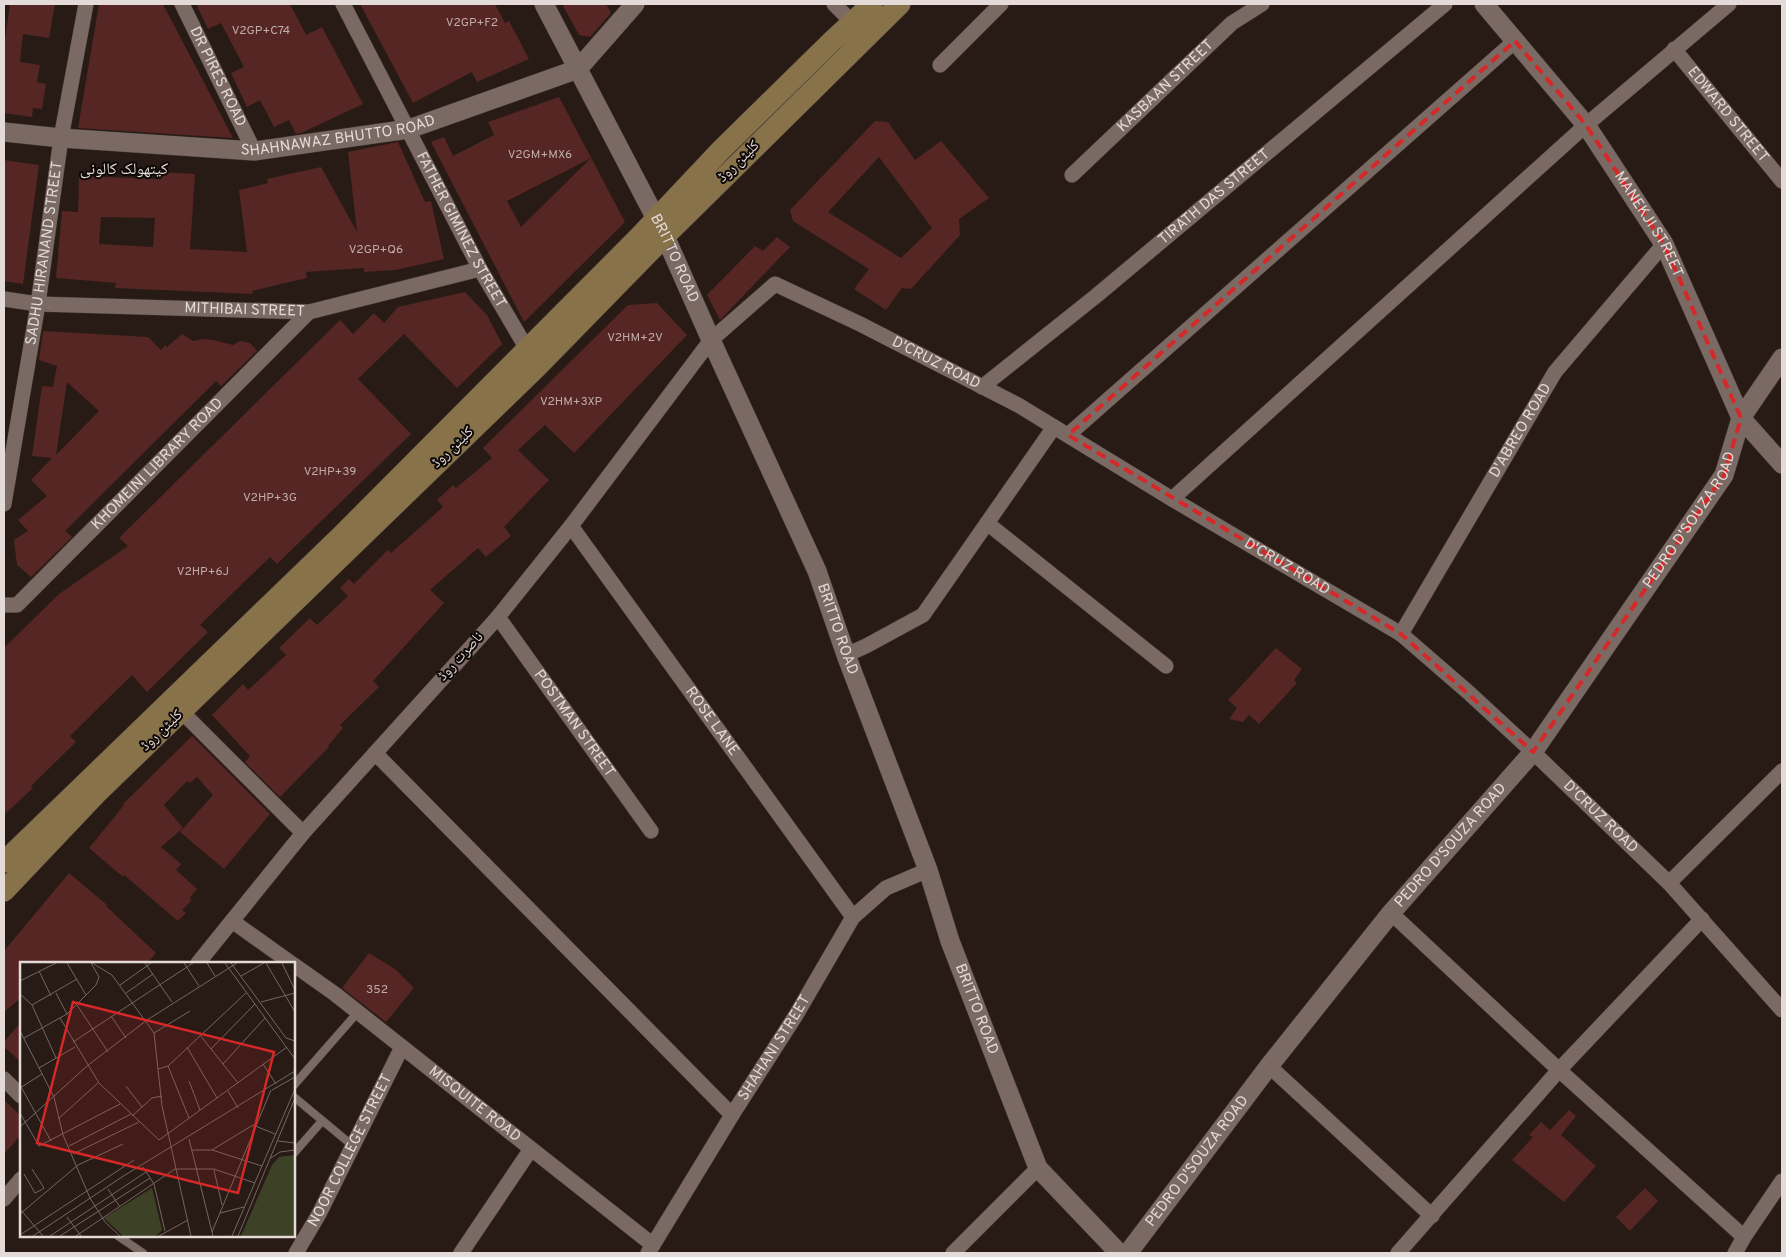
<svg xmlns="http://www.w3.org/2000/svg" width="1786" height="1257" font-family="Overpass,'Noto Naskh Arabic',sans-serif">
<rect width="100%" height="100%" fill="#281b16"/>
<path fill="#552623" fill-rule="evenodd" d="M 10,4 L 55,4 L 49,38 L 23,34 L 20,62 L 40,65 L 37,82 L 46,84 L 42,109 L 33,108 L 32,117 L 4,113 L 4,47 Z
M 99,4 L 163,4 L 233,138 L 78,128 Z
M 196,4 L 290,4 L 306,35 L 322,27 L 363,104 L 301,133 L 296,134 L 289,120 L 274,127 L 260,100 L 247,107 L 231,73 L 244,67 L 221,23 L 208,29 Z
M 360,4 L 495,4 L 505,23 L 509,21 L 529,59 L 477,82 L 472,72 L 413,103 Z
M 562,4 L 606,4 L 611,13 L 590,37 L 579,35 Z
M 559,97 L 625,222 L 524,322 L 431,142 L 444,137 L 453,156 L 494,135 L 488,122 ZM 591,158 L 521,227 L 507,201 Z
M 875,121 L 888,122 L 915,160 L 941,141 L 989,198 L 959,219 L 960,235 L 911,289 L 902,288 L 886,310 L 854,289 L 869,269 L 793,221 L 790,210 ZM 879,157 L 932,228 L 901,258 L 828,212 Z
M 398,142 L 425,202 L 431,201 L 444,259 L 396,270 L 364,272 L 364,268 L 306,272 L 307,278 L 252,291 L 253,294 L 115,288 L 116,283 L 56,278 L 62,211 L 78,212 L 79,176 L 157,179 L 158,172 L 195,174 L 190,249 L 247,252 L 239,190 L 268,183 L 267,179 L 321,167 L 357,232 L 348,152 ZM 101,217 L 155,218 L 153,247 L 99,244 Z
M 4,160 L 39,165 L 23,284 L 4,281 Z
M 777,237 L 790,247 L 720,320 L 707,295 L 755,246 L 763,251 Z
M 465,292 L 487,315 L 502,344 L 457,388 L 404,334 L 358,379 L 411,434 L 277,564 L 270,557 L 200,625 L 208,632 L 147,692 L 132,675 L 70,736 L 76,742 L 31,786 L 33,788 L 4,815 L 4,648 L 59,594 L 128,546 L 119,538 L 340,320 L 353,334 L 374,313 L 384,323 L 398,307 Z
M 657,303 L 687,335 L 574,453 L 545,425 L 518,450 L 549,480 L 504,527 L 511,536 L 486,557 L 478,548 L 430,590 L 444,603 L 373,681 L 379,687 L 340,725 L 343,728 L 328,746 L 329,747 L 280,797 L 245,762 L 250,756 L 212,715 L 243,684 L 248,690 L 286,655 L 279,648 L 310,618 L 317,625 L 348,596 L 340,588 L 349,579 L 354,584 L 388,550 L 391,553 L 443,507 L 437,500 L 453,485 L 456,488 L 492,458 L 483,448 L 628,305 Z
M 43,331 L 148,337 L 161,350 L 165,345 L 167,347 L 182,334 L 193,341 L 203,339 L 213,340 L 233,345 L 240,341 L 250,343 L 257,351 L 221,386 L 216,381 L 65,531 L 72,537 L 31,577 L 17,565 L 14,540 L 28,531 L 18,520 L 47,496 L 31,480 L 52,458 L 32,456 L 42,386 L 53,387 L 57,366 L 39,360 ZM 67,382 L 99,411 L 56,455 Z
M 1276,648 L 1302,669 L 1294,680 L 1297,683 L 1259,724 L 1249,715 L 1243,722 L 1229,719 L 1237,708 L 1228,700 Z
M 192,736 L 270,814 L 224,869 L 180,832 L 213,795 L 197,777 L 190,783 L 187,781 L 164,805 L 183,828 L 161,847 L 181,864 L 176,870 L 197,889 L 190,897 L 191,901 L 182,910 L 186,913 L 178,921 L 124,875 L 123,877 L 89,848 L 124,805 L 123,804 Z
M 69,873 L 107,905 L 106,906 L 156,953 L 147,963 L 21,963 L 21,998 L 4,1012 L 4,951 Z
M 369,953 L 395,969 L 414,988 L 386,1022 L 342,988 Z
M 21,1022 L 21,1062 L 4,1047 L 4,1042 Z
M 4,1100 L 21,1116 L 21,1135 L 4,1154 Z
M 1569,1110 L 1576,1116 L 1561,1135 L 1596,1166 L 1564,1202 L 1512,1160 L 1533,1137 L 1529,1135 L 1541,1122 L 1550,1130 Z
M 1645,1188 L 1658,1201 L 1630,1231 L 1616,1217 Z"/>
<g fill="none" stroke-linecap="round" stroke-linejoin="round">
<defs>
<path id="service" d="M 294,1085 L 358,1012
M 294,1097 L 353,1146
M 294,1153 L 322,1121
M 118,1236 L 143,1253"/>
<g id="minor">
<path id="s1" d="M 182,4 L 254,151"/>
<path id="s2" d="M 343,4 L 480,269 L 527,349"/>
<path d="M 834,4 L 852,22"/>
<path id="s3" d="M 1674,49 L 1782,181"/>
<path d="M 940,65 L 1001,4"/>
<path id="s4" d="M 1072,175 L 1232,23 L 1262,4"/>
<path id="s5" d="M 4,299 L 38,304 L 309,312 L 480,269"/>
<path id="s6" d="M 982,387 L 1096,296 L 1445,4"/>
<path d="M 1068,435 L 1515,41"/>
<path d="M 1172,499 L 1586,125 L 1729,4"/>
<path id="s7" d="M 4,504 L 38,304 L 61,138 L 86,4"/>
<path d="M 987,523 L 1166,666"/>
<path id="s8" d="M 571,526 L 853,917"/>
<path id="s9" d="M 4,605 L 17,605 L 309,312"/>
<path id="s10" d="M 498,617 L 651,831"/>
<path id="s11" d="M 1401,634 L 1555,372 L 1664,244"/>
<path d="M 846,655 L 866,646 L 923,615 L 1054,427"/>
<path d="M 182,712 L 303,833"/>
<path d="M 375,753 L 732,1115"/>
<path d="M 1669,883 L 1782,771"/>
<path d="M 1391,913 L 1559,1070 L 1744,1237"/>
<path d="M 232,921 L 291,963"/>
<path id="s12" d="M 198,963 L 303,833 L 498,617 L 571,526 L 711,340 L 775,284 L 860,324 L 1018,405 L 1172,499 L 1401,634 L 1468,692 L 1533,752 L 1669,883 L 1782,1010"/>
<path id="s13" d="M 294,965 L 335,994 L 653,1245"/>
<path d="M 1269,1066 L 1432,1216"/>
<path d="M 4,1079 L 21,1096"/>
<path d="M 4,1199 L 21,1179"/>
<path id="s14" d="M 296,1253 L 319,1214 L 402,1047"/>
<path d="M 461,1253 L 531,1149"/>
<path id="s15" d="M 648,1253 L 732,1115 L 796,1015 L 853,917 L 886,888 L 928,870"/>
<path d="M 953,1253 L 1038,1168"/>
<path d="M 1398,1253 L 1559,1070 L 1702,919"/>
<path d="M 1735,1253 L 1744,1237 L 1782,1181"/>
</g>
<g id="tertiary">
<path id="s16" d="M 544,4 L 665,236 L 711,340 L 817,571 L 846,655 L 928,870 L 950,941 L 1038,1168 L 1119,1253"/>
<path id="s17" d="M 1484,4 L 1586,125 L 1664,244 L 1741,418 L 1782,464"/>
<path id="s18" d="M 4,132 L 61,138 L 254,151 L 409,129 L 578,69 L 635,4"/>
<path id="s19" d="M 1128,1253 L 1269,1066 L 1391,913 L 1533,752 L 1724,475 L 1741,418 L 1782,358"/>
</g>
<path id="secondary" d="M 4,862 L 341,536 L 639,237 L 721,150 L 831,42 L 872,4
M 4,891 L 97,793 L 538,366 L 665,236 L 900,4"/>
</defs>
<use href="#service" stroke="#3f3532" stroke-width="9"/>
<use href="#minor" stroke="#3f3532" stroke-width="16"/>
<use href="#tertiary" stroke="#3f3532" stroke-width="20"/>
<use href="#secondary" stroke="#3f3532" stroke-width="22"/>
<use href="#service" stroke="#7a6a63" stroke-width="8"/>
<use href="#minor" stroke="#7a6a63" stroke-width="15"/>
<use href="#tertiary" stroke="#7a6a63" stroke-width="19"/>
<use href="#secondary" stroke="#88724a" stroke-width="21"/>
</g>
<path fill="none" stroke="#d62828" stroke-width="4" stroke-dasharray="10 6" stroke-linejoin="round" d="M 1515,41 L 1586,125 L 1664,244 L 1741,418 L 1724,475 L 1533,752 L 1401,634 L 1068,435 Z"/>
<g text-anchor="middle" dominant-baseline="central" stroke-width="4" stroke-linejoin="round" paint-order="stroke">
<g font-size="12" fill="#c0adaa">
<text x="472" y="23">V2GP+F2</text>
<text x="261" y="31">V2GP+C74</text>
<text x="540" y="155">V2GM+MX6</text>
<text x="376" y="250">V2GP+Q6</text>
<text x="635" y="338">V2HM+2V</text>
<text x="571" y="402">V2HM+3XP</text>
<text x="330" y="472">V2HP+39</text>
<text x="270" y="498">V2HP+3G</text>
<text x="203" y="572">V2HP+6J</text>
<text x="377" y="990">352</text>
</g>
<g font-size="15" fill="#e4dad7" stroke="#0d0705">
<text stroke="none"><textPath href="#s1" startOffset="81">DR PIRES ROAD</textPath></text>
<text stroke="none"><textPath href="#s4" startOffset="129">KASBAAN STREET</textPath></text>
<text stroke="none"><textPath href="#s3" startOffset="85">EDWARD STREET</textPath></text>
<text stroke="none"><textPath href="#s18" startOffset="336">SHAHNAWAZ BHUTTO ROAD</textPath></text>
<text transform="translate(739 162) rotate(-45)">کلیٹن روڈ</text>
<text stroke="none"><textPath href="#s6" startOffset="300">TIRATH DAS STREET</textPath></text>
<text stroke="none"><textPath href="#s17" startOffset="276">MANEKJI STREET</textPath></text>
<text stroke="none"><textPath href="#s2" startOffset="255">FATHER GIMINEZ STREET</textPath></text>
<text stroke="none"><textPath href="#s7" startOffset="254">SADHU HIRANAND STREET</textPath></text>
<text stroke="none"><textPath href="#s16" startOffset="286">BRITTO ROAD</textPath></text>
<text stroke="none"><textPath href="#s5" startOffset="241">MITHIBAI STREET</textPath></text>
<text stroke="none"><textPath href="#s12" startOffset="1072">D'CRUZ ROAD</textPath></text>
<text stroke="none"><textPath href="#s11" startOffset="236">D'ABREO ROAD</textPath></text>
<text transform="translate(453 448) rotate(-44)">کلیٹن روڈ</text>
<text stroke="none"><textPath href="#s9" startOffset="212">KHOMEINI LIBRARY ROAD</textPath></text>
<text stroke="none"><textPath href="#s19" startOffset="925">PEDRO D'SOUZA ROAD</textPath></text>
<text stroke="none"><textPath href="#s12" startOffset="1478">D'CRUZ ROAD</textPath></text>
<text stroke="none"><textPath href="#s16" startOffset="691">BRITTO ROAD</textPath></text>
<text transform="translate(461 657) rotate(-48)">ناصرت روڈ</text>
<text stroke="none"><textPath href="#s8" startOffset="241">ROSE LANE</textPath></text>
<text stroke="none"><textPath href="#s10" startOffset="131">POSTMAN STREET</textPath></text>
<text transform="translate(162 731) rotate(-44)">کلیٹن روڈ</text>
<text stroke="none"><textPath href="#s12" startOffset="1881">D'CRUZ ROAD</textPath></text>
<text stroke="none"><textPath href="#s19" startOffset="520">PEDRO D'SOUZA ROAD</textPath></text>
<text stroke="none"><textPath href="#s16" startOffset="1096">BRITTO ROAD</textPath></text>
<text stroke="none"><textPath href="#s15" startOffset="241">SHAHANI STREET</textPath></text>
<text stroke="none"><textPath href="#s13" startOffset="228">MISQUITE ROAD</textPath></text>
<text stroke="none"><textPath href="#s14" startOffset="116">NOOR COLLEGE STREET</textPath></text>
<text stroke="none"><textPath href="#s19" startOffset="115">PEDRO D'SOUZA ROAD</textPath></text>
</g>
<g font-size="16" fill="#e4dad7" stroke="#0d0705">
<text x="124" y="170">کیتھولک کالونی</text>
</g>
</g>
<g transform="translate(20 962)">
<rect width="275" height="275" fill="#281b16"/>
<path d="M 275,193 L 275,274 L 221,274 L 252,203 L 259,195 ZM 132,226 L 142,268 L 136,274 L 103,274 L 84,256 Z" fill="#3d4226"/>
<path fill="none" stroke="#736763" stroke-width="1" d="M 47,1 L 66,33M 72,1 L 92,13 L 134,71 L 142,144 L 171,274M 125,1 L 152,40M 164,1 L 179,24M 187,1 L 195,14M 205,1 L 275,97M 211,1 L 266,76 L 275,79M 246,1 L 275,50M 262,1 L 275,28M 19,9 L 31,34M 221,14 L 244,1M 0,19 L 36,1M 100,23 L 131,1M 36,31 L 47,52M 106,31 L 133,12M 0,32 L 12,43 L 36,96M 241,40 L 275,31M 12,43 L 57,17M 57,43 L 88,90M 91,54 L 106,76M 40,56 L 79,121 L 139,178 L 267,85M 0,69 L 34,135 L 43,173 L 70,236 L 85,260 L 100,274M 134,71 L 170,49M 180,73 L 218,121M 4,76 L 47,52 L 76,23 L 79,15 L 71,1M 53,80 L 173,1M 167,85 L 197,136M 191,87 L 235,42M 203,102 L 245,56M 243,102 L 256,122M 148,104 L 169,156M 19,106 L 55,85M 138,107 L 148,104 L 227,30M 169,119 L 180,148M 0,123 L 31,179M 106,124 L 122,145M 0,126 L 22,112M 252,128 L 275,115M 208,129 L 218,146M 0,151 L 19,184 L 100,142M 112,154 L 132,136 L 142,134M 38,157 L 78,121M 0,165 L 67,104 L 127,58 L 217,1M 169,177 L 193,274M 258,179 L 275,181M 49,184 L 111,152M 172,188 L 192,188 L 242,204M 192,188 L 233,163 L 255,172M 53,192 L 119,160M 251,196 L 260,190 L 275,188M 123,205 L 134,222 L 145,269M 194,208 L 202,243M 4,212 L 15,231 L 21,228 L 24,226 L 12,207M 88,227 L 100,245M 0,247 L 23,274M 200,251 L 224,245M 0,252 L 58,203 L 103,182M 47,255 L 61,274M 192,270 L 251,128M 0,273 L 114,198M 13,274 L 105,213 L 275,109M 30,274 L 126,210M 40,274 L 130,216M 56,274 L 155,207 L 194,207 L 235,221M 139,274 L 168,258M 212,274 L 275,127M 218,274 L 275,136"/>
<path fill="#d62828" fill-opacity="0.15" stroke="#d62828" stroke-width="2.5" d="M 53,40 L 254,90 L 218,231 L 17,181 Z"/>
<rect width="275" height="275" fill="none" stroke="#e4dad7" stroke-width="2.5"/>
</g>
<rect width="1786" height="1257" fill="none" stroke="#e4dad7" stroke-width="10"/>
</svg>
